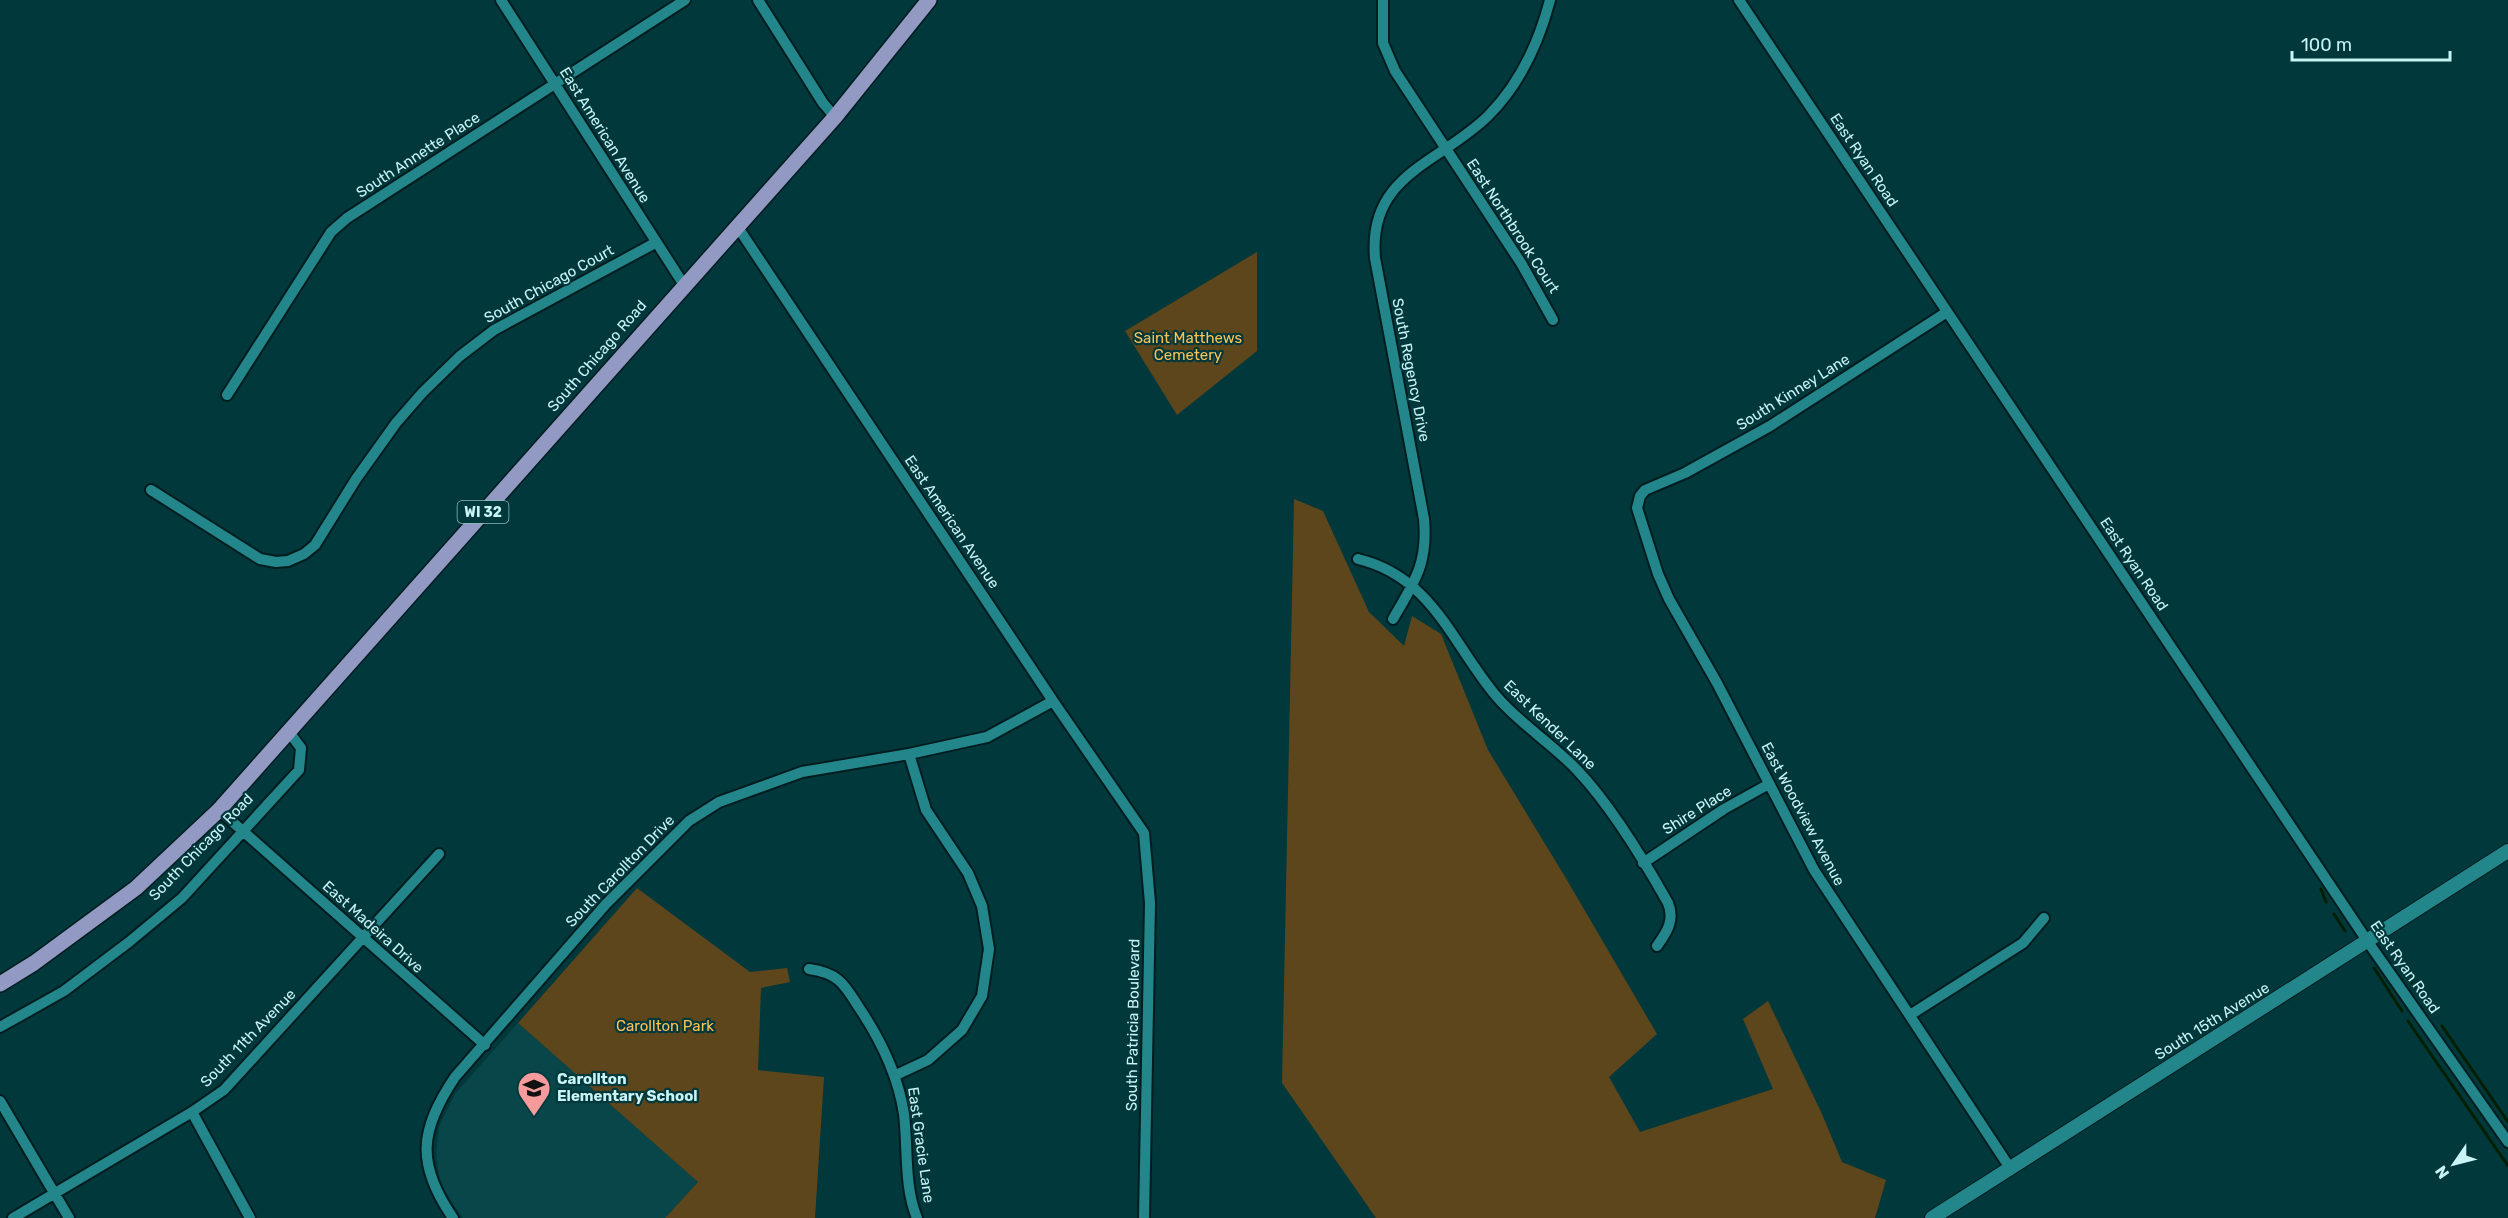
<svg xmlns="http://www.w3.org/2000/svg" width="2508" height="1218" font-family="Rubik,sans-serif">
<rect width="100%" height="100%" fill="#01383b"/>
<path fill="#084649" d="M 518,1023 L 698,1182 L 665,1218 L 463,1218 L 459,1213 L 443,1188 L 439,1175 L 436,1154 L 439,1127 L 455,1094 Z"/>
<path fill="#5d461b" d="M 1257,252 L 1257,351 L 1177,415 L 1125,331 Z
M 1294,499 L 1323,511 L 1369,612 L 1404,646 L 1412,616 L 1441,634 L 1488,750 L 1564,875 L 1657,1034 L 1609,1077 L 1640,1132 L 1773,1089 L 1743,1019 L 1768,1001 L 1822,1114 L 1842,1162 L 1886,1180 L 1875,1218 L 1376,1218 L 1282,1083 Z
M 637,888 L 750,972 L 787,968 L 790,982 L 761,988 L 758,1070 L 824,1077 L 815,1218 L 665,1218 L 698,1182 L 518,1023 Z"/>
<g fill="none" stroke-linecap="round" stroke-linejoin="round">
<path stroke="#041f00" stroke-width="3" d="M 2321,889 L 2326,902
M 2334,914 L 2345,931
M 2394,958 L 2432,1011
M 2374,968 L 2402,1011
M 2408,1021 L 2508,1166
M 2442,1026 L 2508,1122"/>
<defs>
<path id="minor" d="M 501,0 L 684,285
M 758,0 L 823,103 L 835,117
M 1383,0 L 1383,43 L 1395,71 L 1521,263 L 1553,320
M 1739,0 L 2368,942 L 2508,1142
M 737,226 L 1053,701 L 1144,833 L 1150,903 L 1144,1218
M 1947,312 L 1770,426 L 1685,473 L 1645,490 L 1640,496 L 1637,508 L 1658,574 L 1669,599 L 1717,683 L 1814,870 L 2010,1168
M 227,395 L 331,232 L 347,218 L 685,0
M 151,490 L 260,559 L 276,562 L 288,561 L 304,554 L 315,545 L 356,479 L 396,423 L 423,392 L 460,356 L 494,330 L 655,243
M 1358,559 C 1433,577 1452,644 1497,697 C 1521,725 1553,744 1578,771 C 1610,805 1645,862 1668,903 C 1675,920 1667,932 1657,946
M 1393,619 C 1415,581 1428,563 1424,519 L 1375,258 C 1368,174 1439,164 1488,116 C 1519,85 1539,42 1550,0
M 219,810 L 485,1045
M 1643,863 L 1724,809 L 1769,784
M 809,969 C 840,973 845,986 860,1009 C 882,1042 898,1075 904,1114 C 908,1148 904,1187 917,1218
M 1910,1015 L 2023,943 L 2044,918
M 0,1027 L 64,991 L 129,942 L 182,898 L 299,770 L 301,748 L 289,732
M 896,1075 L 928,1060 L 962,1030 L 982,996 L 989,949 L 982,906 L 968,873 L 926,810 L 909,754
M 0,1101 L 69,1218
M 192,1112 L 250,1218
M 13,1218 L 192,1112 L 224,1090 L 439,854
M 453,1218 C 416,1164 419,1131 455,1077 L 606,904 L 689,821 L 719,802 L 802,772 L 909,754 L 987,737 L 1053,701"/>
<path id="tertiary" d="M 1932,1218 L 2508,851"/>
<path id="primary" d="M 0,984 L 34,963 L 136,888 L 219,810 L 835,117 L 929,0"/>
</defs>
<use href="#minor" stroke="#011d1f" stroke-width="14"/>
<use href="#tertiary" stroke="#011d1f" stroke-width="16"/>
<use href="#primary" stroke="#011d1f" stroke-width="18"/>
<use href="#minor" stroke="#23868b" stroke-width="10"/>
<use href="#tertiary" stroke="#23868b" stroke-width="14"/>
<use href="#primary" stroke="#9299c3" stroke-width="15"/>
</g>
<defs>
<symbol id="school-pin" viewBox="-11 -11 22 30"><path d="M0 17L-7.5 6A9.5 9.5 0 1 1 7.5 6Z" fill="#f59b9b" stroke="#01383b"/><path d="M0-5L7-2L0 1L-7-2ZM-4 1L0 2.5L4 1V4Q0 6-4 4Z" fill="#111"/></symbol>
</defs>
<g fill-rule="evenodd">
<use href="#school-pin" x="515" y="1069" width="38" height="52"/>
</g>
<g text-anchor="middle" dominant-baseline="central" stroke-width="4.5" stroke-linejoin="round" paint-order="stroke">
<rect fill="#01383b" stroke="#8dbbbd" stroke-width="1.5" x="457.5" y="501" width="51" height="22" rx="4.5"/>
<g font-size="14" font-weight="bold" fill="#c9f3f5">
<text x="483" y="512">WI 32</text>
</g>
<g font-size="15" fill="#c9f3f5" stroke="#01383b">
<text transform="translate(605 135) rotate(58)">East American Avenue</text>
<text transform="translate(418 155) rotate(-33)">South Annette Place</text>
<text transform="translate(1864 160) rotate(56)">East Ryan Road</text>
<text transform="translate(1513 226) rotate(57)">East Northbrook Court</text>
<text transform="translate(549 284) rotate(-29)">South Chicago Court</text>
<text transform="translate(597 356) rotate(-49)">South Chicago Road</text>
<text transform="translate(1411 370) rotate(79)">South Regency Drive</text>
<text transform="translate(1793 392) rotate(-32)">South Kinney Lane</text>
<text transform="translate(952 522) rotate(56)">East American Avenue</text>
<text transform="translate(2134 564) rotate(56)">East Ryan Road</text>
<text transform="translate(1550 725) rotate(44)">East Kender Lane</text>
<text transform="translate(1697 810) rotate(-32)">Shire Place</text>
<text transform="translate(1803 814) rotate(62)">East Woodview Avenue</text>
<text transform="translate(201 847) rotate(-46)">South Chicago Road</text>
<text transform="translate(620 871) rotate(-46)">South Carollton Drive</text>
<text transform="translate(373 927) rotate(42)">East Madeira Drive</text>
<text transform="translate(2405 967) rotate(55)">East Ryan Road</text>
<text transform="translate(2212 1021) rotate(-32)">South 15th Avenue</text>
<text transform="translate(1133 1025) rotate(-89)">South Patricia Boulevard</text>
<text transform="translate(248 1038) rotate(-46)">South 11th Avenue</text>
<text transform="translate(921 1145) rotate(82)">East Gracie Lane</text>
</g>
<g font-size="15" fill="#fcc255" stroke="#01383b">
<text x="1188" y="338">Saint Matthews<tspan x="1188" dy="17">Cemetery</tspan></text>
<text x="665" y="1026">Carollton Park</text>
</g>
<g font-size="15" font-weight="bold" fill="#c9f3f5" stroke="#01383b" text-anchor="start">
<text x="557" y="1079">Carollton<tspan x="557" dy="17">Elementary School</tspan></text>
</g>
</g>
<g transform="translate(2454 1164) rotate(235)" stroke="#01383b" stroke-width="4.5" paint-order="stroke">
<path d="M0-4.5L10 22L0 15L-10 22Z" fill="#c9f3f5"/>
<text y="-9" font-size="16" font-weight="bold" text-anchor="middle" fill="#c9f3f5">N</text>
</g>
<path d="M2292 51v9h158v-9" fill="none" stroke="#c9f3f5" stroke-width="3"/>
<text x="2301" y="51" font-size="18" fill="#c9f3f5" stroke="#01383b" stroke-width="4.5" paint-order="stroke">100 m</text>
</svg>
